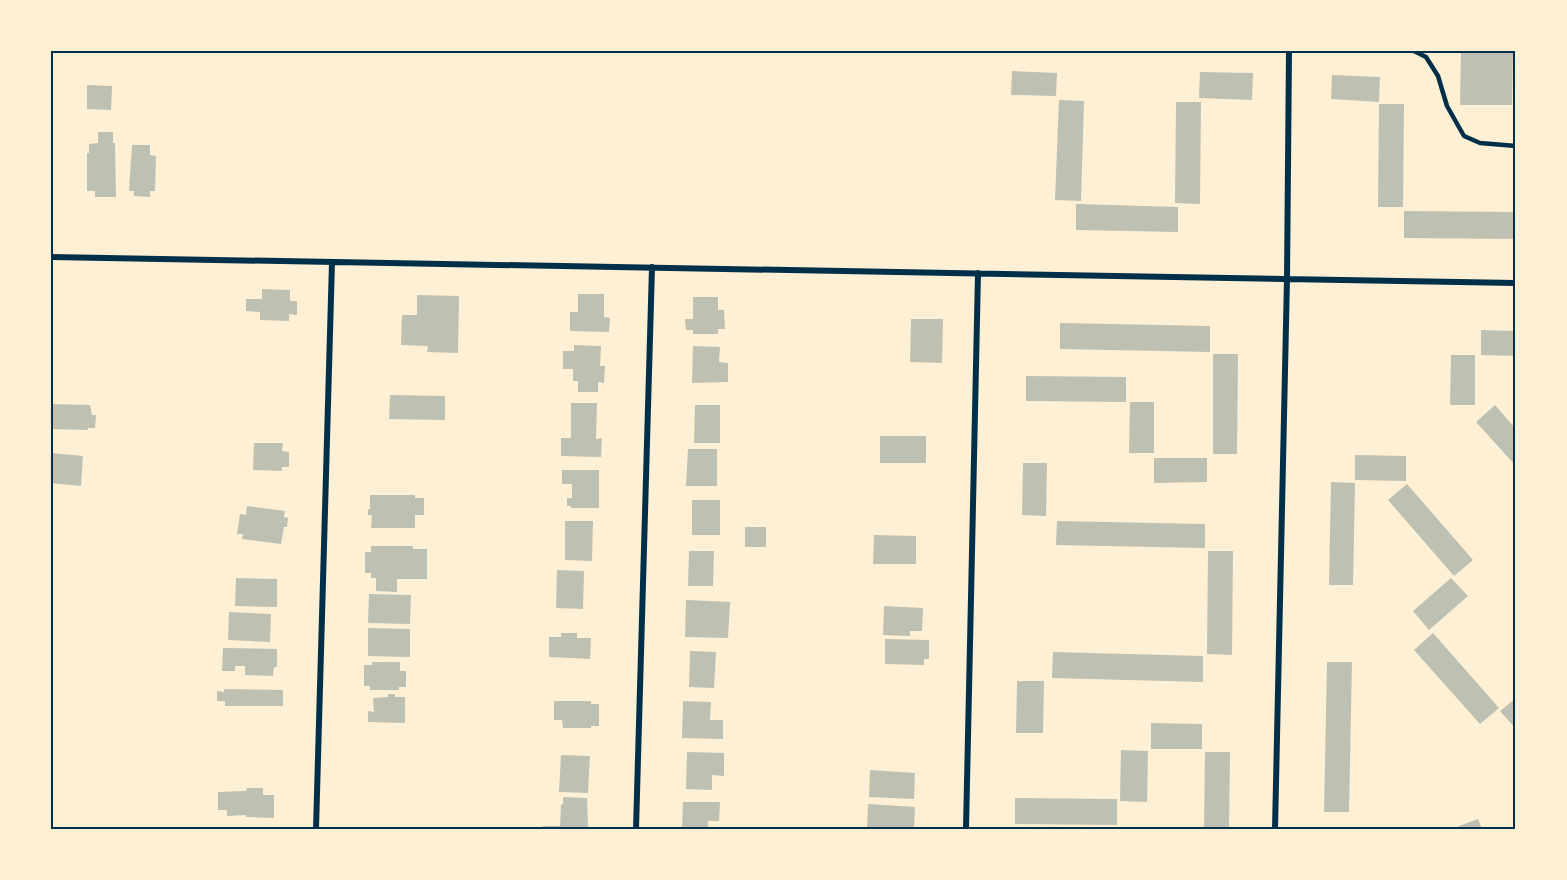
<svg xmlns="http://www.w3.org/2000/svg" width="1567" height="880" font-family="Montserrat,sans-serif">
<rect width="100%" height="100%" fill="#fdf0d5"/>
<path fill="#bec0b2" d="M 1461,51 L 1513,51 L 1512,105 L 1460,105 Z
M 1012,71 L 1057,73 L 1056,96 L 1011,95 Z
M 1200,72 L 1253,73 L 1252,100 L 1199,98 Z
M 1332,75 L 1380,77 L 1379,102 L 1331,99 Z
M 87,85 L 112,86 L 111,110 L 87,109 Z
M 1059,100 L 1084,101 L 1081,201 L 1055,200 Z
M 1176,102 L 1201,102 L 1200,204 L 1175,203 Z
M 1379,104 L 1404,104 L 1403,207 L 1378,207 Z
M 98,132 L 113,132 L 113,143 L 115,143 L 116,197 L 95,197 L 95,191 L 87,191 L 87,153 L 89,153 L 89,144 L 98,143 Z
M 132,145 L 150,145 L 150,155 L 156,156 L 155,191 L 150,191 L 150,197 L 134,196 L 134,191 L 129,191 Z
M 1076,204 L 1178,207 L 1178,232 L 1076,230 Z
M 1404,211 L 1516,212 L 1516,239 L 1404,238 Z
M 262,289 L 290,290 L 290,301 L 297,301 L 297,315 L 289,314 L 289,321 L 260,320 L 260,312 L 246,311 L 246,299 L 262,299 Z
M 578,294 L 604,294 L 604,317 L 610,318 L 609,332 L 570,331 L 570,312 L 578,312 Z
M 417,295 L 459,296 L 458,353 L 427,352 L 428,346 L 401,345 L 402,315 L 417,315 Z
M 693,297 L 718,297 L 718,310 L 724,310 L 725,329 L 718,329 L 718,334 L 693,334 L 693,330 L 686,330 L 685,319 L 693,319 Z
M 911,319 L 943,319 L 942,363 L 910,362 Z
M 1060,323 L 1210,326 L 1210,352 L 1060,349 Z
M 1481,330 L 1516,331 L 1516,356 L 1481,355 Z
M 574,345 L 601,346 L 600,366 L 605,366 L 604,383 L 598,382 L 598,392 L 578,392 L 578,381 L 573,381 L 573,369 L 563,369 L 563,351 L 574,351 Z
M 693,346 L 720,347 L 719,362 L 728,363 L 728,382 L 692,383 Z
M 1213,354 L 1238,354 L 1237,454 L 1213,454 Z
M 1451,355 L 1475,355 L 1475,405 L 1450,405 Z
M 1026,376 L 1126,377 L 1126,402 L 1026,401 Z
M 390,395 L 445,396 L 445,420 L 389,419 Z
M 1130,402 L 1154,402 L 1154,453 L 1129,453 Z
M 571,403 L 597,403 L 596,439 L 602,438 L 601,457 L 561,456 L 561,438 L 571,438 Z
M 52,404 L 90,405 L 92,415 L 96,415 L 95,428 L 88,428 L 88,430 L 51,429 Z
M 695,405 L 720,405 L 720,443 L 694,443 Z
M 1495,405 L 1516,429 L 1516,466 L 1476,422 Z
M 880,436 L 926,436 L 926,463 L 880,463 Z
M 254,443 L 283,443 L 282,451 L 289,452 L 289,467 L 282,467 L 282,471 L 253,470 Z
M 688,449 L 717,449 L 717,486 L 686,486 Z
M 51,453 L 83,456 L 81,486 L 51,483 Z
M 1355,455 L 1406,456 L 1406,481 L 1355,480 Z
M 1154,458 L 1207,458 L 1207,482 L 1154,483 Z
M 1023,463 L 1047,463 L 1046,516 L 1022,515 Z
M 562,470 L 599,470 L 599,508 L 571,508 L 571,506 L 567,506 L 567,498 L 572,498 L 572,484 L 562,484 Z
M 1331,482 L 1355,483 L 1353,585 L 1329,585 Z
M 1407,484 L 1473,560 L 1454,576 L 1388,500 Z
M 370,495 L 415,495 L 415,498 L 424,498 L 424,515 L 415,515 L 415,528 L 371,528 L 372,515 L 368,515 L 368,509 L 370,509 Z
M 692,500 L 720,500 L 720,535 L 692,535 Z
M 247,506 L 285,511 L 284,517 L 288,518 L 287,527 L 284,527 L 281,544 L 242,539 L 243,534 L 237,534 L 240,514 L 246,515 Z
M 565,521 L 593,521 L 592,561 L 565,560 Z
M 1057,521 L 1205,524 L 1205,548 L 1056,545 Z
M 745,527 L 766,527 L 766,547 L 745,547 Z
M 874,535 L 916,536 L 916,564 L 873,564 Z
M 371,546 L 413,546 L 413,549 L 427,549 L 427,579 L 397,579 L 397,592 L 376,591 L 376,578 L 371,578 L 371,573 L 365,573 L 365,552 L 371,552 Z
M 689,551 L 714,551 L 713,586 L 688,586 Z
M 1208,551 L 1233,551 L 1232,655 L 1207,654 Z
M 557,570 L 584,571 L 583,609 L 556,608 Z
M 236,578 L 277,579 L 277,607 L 235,606 Z
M 1451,578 L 1468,596 L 1429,630 L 1413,611 Z
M 369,594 L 411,595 L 410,624 L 368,623 Z
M 686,600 L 730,602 L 728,638 L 685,637 Z
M 884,606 L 923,608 L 922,631 L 910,631 L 910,636 L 883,635 Z
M 229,612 L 271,614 L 270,642 L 228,640 Z
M 368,628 L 410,629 L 410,657 L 368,656 Z
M 561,633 L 577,633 L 577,638 L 591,638 L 590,659 L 549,657 L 549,637 L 561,637 Z
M 1433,633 L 1499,708 L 1480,724 L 1414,650 Z
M 885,639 L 929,640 L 929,659 L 924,659 L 924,665 L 885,664 Z
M 223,648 L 277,649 L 277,667 L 274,667 L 273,676 L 245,675 L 245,666 L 235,666 L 235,671 L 222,671 Z
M 690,651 L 716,652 L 714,688 L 689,687 Z
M 1053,652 L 1203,656 L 1203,682 L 1052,678 Z
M 372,662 L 400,662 L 400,671 L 406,671 L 406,687 L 399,687 L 399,690 L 370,690 L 370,686 L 364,686 L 364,665 L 372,665 Z
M 1327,662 L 1352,662 L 1349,812 L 1324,812 Z
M 1017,681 L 1044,681 L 1043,733 L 1016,733 Z
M 224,689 L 283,690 L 283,706 L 225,706 L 225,701 L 217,701 L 217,691 L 224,692 Z
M 388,694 L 395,694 L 395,697 L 405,697 L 405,723 L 368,722 L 368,711 L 374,712 L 373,698 L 388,697 Z
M 1516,698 L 1516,729 L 1500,711 Z
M 554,701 L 591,701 L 591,704 L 599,704 L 599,726 L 591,726 L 591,728 L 563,728 L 562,720 L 554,720 Z
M 683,701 L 711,702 L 710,720 L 723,720 L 723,739 L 682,738 Z
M 1151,723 L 1202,724 L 1202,749 L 1151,749 Z
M 1121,750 L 1148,751 L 1147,802 L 1120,801 Z
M 687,752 L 724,753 L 724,776 L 712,775 L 712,790 L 686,789 Z
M 1205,752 L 1230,752 L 1229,829 L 1204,829 Z
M 561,755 L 590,756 L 588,793 L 559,792 Z
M 870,770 L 915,773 L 914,799 L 869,797 Z
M 247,788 L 263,788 L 263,795 L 274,795 L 274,818 L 246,817 L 246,815 L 227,816 L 227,810 L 218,810 L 218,792 L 246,791 Z
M 563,797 L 587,798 L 588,827 L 596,827 L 596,829 L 542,829 L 543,826 L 560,826 L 561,805 L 563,804 Z
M 1015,798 L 1117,799 L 1117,825 L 1015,824 Z
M 683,802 L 720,802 L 719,821 L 708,821 L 708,829 L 682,829 Z
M 868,804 L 915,807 L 914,829 L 867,829 Z
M 1478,819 L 1482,829 L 1451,829 Z"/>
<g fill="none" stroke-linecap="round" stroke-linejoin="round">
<path stroke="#003049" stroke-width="4.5" d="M 1414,51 L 1426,57 L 1438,76 L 1447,106 L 1464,136 L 1480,143 L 1516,146"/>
<path stroke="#003049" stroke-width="6" d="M 51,257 L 1516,283
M 316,829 L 332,262
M 636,829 L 652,267
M 966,829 L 978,273
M 1275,829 L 1287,279 L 1289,51"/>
</g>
<rect width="1567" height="880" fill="none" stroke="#fdf0d5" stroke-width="105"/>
<rect x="52" y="52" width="1462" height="776" fill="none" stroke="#003049" stroke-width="2"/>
</svg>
